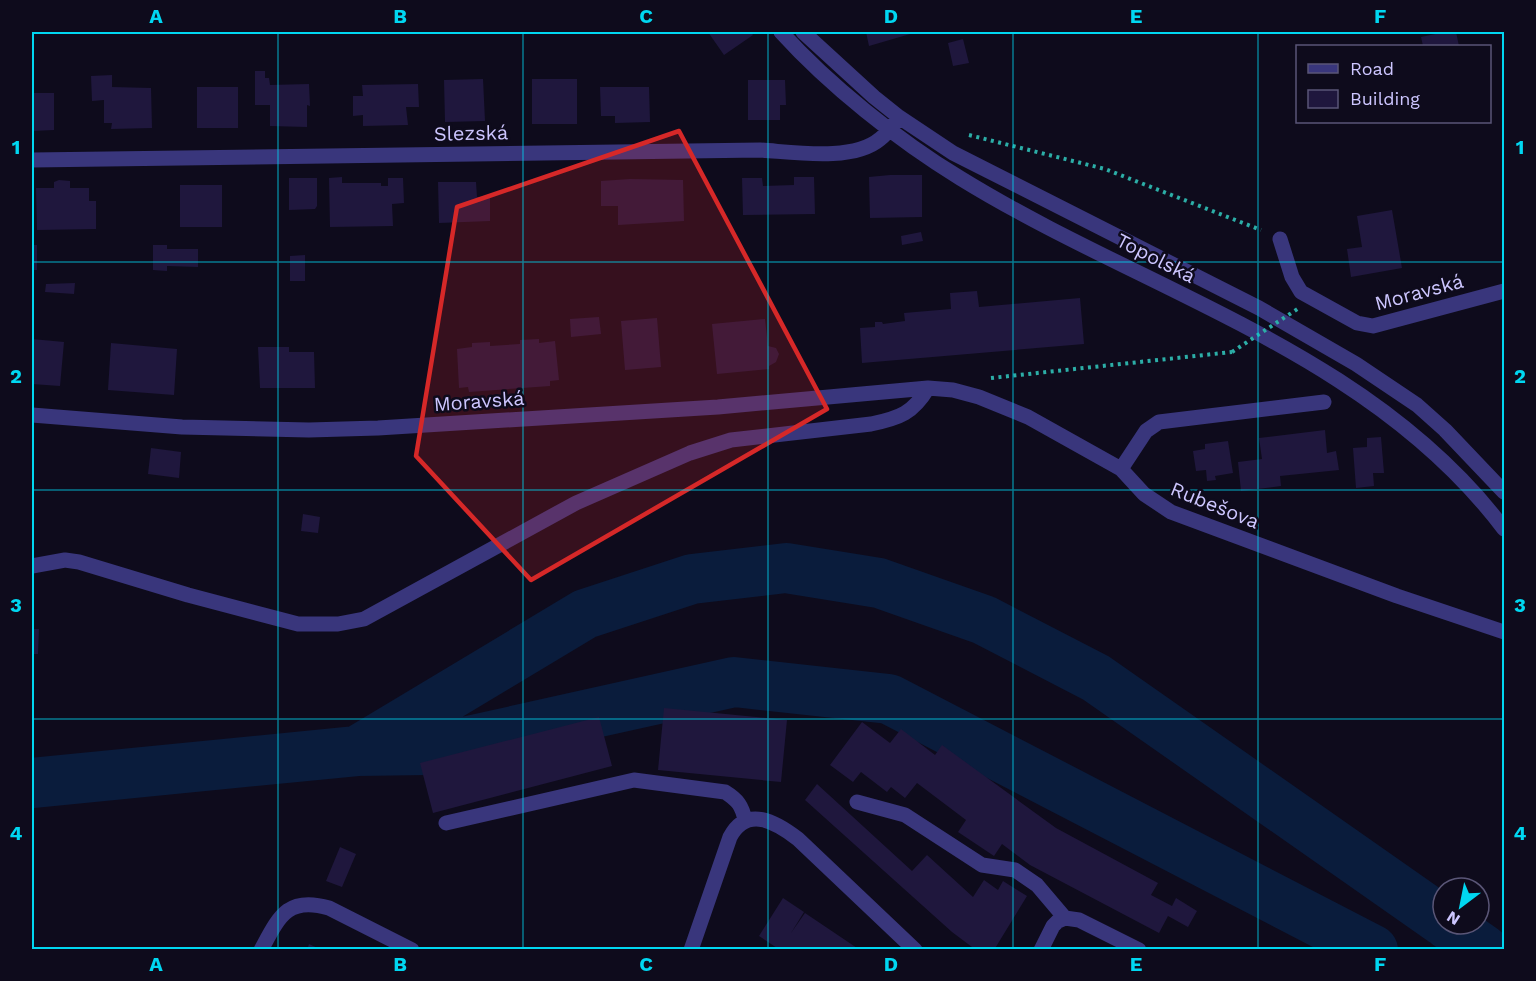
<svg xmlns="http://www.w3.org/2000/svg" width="1536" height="981" font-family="'Work Sans',sans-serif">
<rect width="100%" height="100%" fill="#0e0b1c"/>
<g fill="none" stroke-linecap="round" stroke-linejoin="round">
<path stroke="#0a1c3c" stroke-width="50" d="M 357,751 L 428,750 L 734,682 L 889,699 L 1373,950
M 32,783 L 357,751 L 585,614 L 692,579 L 786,568 L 879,583 L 984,620 L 1096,678 L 1443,921
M 1447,924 L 1484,950"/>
</g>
<path fill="#1f173d" d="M 708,32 L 751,32 L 753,35 L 724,55 Z
M 866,32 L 917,32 L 869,46 Z
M 1445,32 L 1456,32 L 1459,46 L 1423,46 L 1421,37 Z
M 963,39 L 969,63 L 953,66 L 948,43 Z
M 255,71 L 265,71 L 265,78 L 269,78 L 270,85 L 309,84 L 310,106 L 307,105 L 307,127 L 270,126 L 270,105 L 255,105 Z
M 112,75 L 112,87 L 151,88 L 152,128 L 111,129 L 112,123 L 104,123 L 104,100 L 92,101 L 91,76 Z
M 483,79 L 485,121 L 445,122 L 444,80 Z
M 532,79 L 577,79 L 577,124 L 532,124 Z
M 748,80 L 785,80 L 786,105 L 780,105 L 780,120 L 748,120 Z
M 418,84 L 419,107 L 406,107 L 408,125 L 363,126 L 363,115 L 353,116 L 353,96 L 363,96 L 362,85 Z
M 197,87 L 238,87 L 238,128 L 197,128 Z
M 600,87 L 649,87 L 650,122 L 615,123 L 615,116 L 601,116 Z
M 32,93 L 54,93 L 54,130 L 32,131 Z
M 890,175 L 922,175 L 922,217 L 870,218 L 869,177 Z
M 342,177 L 342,183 L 381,183 L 381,186 L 388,186 L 388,178 L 403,178 L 404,203 L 392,204 L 393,226 L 330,227 L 329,178 Z
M 794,177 L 814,177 L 815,214 L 743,215 L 742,178 L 762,178 L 763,186 L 794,185 Z
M 289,178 L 317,178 L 317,206 L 315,209 L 289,210 Z
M 630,179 L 683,180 L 684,221 L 618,225 L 618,206 L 601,206 L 601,181 Z
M 59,180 L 70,181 L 70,188 L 89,188 L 89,201 L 96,201 L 96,229 L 37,230 L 36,188 L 54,188 L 54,182 Z
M 438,182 L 476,182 L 477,197 L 490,196 L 490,221 L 439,223 Z
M 180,185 L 222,185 L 222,227 L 180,227 Z
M 1392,210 L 1402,268 L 1351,277 L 1347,249 L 1362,247 L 1357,216 Z
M 921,232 L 923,241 L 902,245 L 901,236 Z
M 32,245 L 37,245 L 37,270 L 32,270 Z
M 153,245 L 167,245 L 167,249 L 198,249 L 198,267 L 167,266 L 167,271 L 153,270 Z
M 305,255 L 305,281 L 290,281 L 290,256 Z
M 75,283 L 74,294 L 45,292 L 46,284 Z
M 977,291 L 979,307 L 1080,298 L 1084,344 L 862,363 L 860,328 L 875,327 L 875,322 L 882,322 L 883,324 L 905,321 L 904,313 L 951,309 L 950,293 Z
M 599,317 L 601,334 L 571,337 L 570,319 Z
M 657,318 L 661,367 L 625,370 L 621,321 Z
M 765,319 L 768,346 L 776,348 L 779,354 L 776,362 L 769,366 L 769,369 L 717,374 L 712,324 Z
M 32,339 L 64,342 L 60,386 L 32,384 Z
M 539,339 L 539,343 L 555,341 L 559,380 L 550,381 L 550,386 L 469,392 L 468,387 L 459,388 L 457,349 L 472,347 L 472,343 L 490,342 L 490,346 L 520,344 L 520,340 Z
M 111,343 L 177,349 L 174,395 L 108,390 Z
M 258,347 L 289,347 L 289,352 L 314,352 L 315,388 L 260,388 Z
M 1325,430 L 1327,453 L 1336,451 L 1339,470 L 1280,476 L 1281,486 L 1241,491 L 1238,462 L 1262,459 L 1259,438 Z
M 1381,437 L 1384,473 L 1373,473 L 1374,486 L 1356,488 L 1353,448 L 1367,447 L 1367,438 Z
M 1228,441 L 1233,473 L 1215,476 L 1216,480 L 1207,481 L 1206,470 L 1196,471 L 1193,451 L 1205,449 L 1205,444 Z
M 151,448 L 181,452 L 179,478 L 148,474 Z
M 303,514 L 320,517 L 318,533 L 301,531 Z
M 32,629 L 39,629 L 38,654 L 32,654 Z
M 664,708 L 787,720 L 781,782 L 658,770 Z
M 599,717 L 612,766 L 433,813 L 420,763 Z
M 862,722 L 890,743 L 901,729 L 935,755 L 942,745 L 1056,828 L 1158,883 L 1151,895 L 1172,906 L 1176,898 L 1197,911 L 1188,927 L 1168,916 L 1159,933 L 1030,865 L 1002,844 L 994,856 L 958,832 L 966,820 L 917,783 L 905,798 L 891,787 L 887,792 L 861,772 L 853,782 L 830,765 Z
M 817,784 L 912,871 L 927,855 L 973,897 L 984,880 L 998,890 L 1003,881 L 1027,896 L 994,950 L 976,950 L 952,932 L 805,800 Z
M 340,847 L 356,854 L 342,887 L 326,881 Z
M 783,898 L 804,912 L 791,933 L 805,913 L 860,950 L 780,950 L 759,936 Z
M 309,944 L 322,950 L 307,950 Z"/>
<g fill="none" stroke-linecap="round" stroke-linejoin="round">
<path stroke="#2caea7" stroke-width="4" stroke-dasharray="3 4.5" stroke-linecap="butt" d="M 969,135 L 1105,169 L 1261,230
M 991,378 L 1232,352"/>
<path stroke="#39367c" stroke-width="15" d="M 781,32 C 829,85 899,141 960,178 C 1143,291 1370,351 1504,529
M 803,32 L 874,97 L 899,117 L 953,153 L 1259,308 L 1356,364 L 1417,405 L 1445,430 L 1504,492
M 32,160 L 760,150 C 793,152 853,162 880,139 C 888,133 893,124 899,117
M 1280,239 L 1292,277 L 1301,292 L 1357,323 L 1373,326 L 1504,291
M 32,415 L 182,427 L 309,430 L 378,428 L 718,407 L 928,388 L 953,390 L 979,397 L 1028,417 L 1121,469 L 1144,494 L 1171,512 L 1397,596 L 1504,632
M 1121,469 L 1146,431 L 1159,422 L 1324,402
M 32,566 L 65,560 L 79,562 L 188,595 L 298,624 L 338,624 L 364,619 L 576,503 L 690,453 L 731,440 L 871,424 C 900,418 913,413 928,388
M 857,802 L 905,815 L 982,865 L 1015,870 L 1037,885 L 1065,918
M 446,823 L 634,780 L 725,792 C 738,800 742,806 745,820
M 261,950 C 279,917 287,896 329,908 L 412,950
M 691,950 L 730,837 C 747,805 776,822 798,839 L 915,950
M 1041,950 L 1053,926 L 1058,921 L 1065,918 L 1079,920 L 1139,950"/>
<path stroke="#2caea7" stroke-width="4" stroke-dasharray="3 4.5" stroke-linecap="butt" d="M 1232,352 L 1299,308"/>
</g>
<path fill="#d62828" fill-opacity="0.2" stroke="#d62828" stroke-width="4.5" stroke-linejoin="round" d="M 679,131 L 827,409 L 531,580 L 416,456 L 457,207 Z"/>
<path fill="none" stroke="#00d7f1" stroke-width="1.5" stroke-opacity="0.55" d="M 278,32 L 278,950M 523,32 L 523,950M 768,32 L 768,950M 1013,32 L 1013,950M 1258,32 L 1258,950M 32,262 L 1504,262M 32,490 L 1504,490M 32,719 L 1504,719"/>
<g text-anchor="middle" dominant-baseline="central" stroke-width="5" stroke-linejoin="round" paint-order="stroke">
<g font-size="20" fill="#cdc6ff" stroke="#0e0b1c">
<text transform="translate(471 133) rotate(-1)">Slezská</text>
<text transform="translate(1156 258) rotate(27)">Topolská</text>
<text transform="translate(1419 292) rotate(-15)">Moravská</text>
<text transform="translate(479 401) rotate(-4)">Moravská</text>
<text transform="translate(1215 505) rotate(22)">Rubešova</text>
</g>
</g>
<rect width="1536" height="981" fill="none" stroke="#0e0b1c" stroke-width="66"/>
<rect x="1296" y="45" width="195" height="78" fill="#0e0b1c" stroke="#5a5677" stroke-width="1.5"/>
<rect x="1308" y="64" width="30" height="9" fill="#39367c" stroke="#5a5677" stroke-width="1.5"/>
<text x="1350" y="75" font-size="18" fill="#cdc6ff">Road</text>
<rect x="1308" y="90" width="30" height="18" fill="#1f173d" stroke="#5a5677" stroke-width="1.5"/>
<text x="1350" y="105" font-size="18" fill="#cdc6ff">Building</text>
<g transform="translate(1461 906) rotate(212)"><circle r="28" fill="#0e0b1c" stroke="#5a5677" stroke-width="1.5"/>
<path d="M0-4.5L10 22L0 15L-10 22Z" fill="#00d7f1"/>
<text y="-9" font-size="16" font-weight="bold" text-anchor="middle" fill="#cdc6ff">N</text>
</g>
<rect x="33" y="33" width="1470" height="915" fill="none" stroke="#00d7f1" stroke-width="2"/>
<g font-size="20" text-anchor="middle" font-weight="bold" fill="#00d7f1">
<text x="156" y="23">A</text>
<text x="400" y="23">B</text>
<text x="646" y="23">C</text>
<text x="891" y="23">D</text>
<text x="1136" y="23">E</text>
<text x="1380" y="23">F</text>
<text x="16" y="154">1</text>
<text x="1520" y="154">1</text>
<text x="16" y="383">2</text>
<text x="1520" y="383">2</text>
<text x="16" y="612">3</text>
<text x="1520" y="612">3</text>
<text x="16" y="840">4</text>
<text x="1520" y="840">4</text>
<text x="156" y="971">A</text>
<text x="400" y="971">B</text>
<text x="646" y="971">C</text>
<text x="891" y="971">D</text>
<text x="1136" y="971">E</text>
<text x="1380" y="971">F</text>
</g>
</svg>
